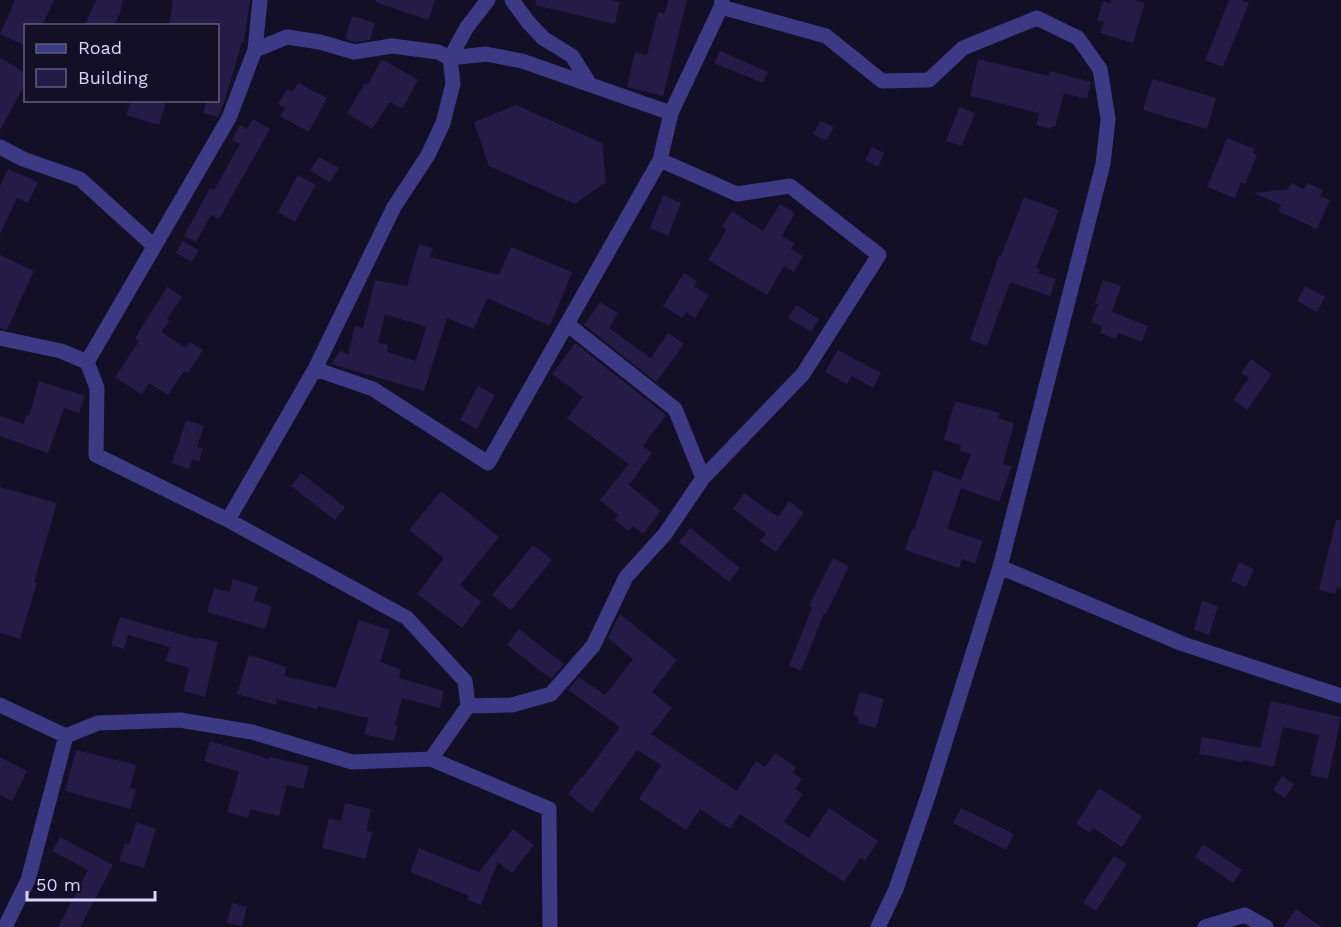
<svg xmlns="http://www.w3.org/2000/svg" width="1341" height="927" font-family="'Work Sans',sans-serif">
<rect width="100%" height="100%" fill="#130f26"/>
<path fill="#241b47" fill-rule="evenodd" d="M 15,0 L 54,0 L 42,26 L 26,26 L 26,46 L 0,34 Z
M 96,0 L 123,0 L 120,13 L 114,26 L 84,26 Z
M 173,0 L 250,0 L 244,42 L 242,42 L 224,103 L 218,117 L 203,113 L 207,100 L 218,100 L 218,26 L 169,26 Z
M 376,0 L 435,0 L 428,20 L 376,2 Z
M 536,0 L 610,0 L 620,2 L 615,24 L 535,5 Z
M 668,0 L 687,0 L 663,96 L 627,87 L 635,52 L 647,55 L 658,12 L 665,14 Z
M 1111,0 L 1134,0 L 1145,3 L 1133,43 L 1100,33 L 1104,22 L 1097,20 L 1103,1 L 1110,4 Z
M 1229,0 L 1241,0 L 1249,3 L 1223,67 L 1205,60 Z
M 352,16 L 375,23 L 370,40 L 355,42 L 345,39 Z
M 720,51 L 768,72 L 763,83 L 714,63 Z
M 0,58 L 26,73 L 26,83 L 0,130 Z
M 382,59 L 418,80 L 402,109 L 390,102 L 372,129 L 347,113 L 365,83 L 368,84 Z
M 978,59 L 1049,76 L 1050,71 L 1091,82 L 1087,99 L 1064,93 L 1055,127 L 1052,126 L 1051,129 L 1036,125 L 1039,113 L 970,96 Z
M 1152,79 L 1216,98 L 1207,129 L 1143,110 Z
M 298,83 L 327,98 L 309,132 L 280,116 L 285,108 L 278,104 L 287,89 L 293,92 Z
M 131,100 L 167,100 L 159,125 L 126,115 Z
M 516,105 L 602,143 L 606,182 L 575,204 L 489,166 L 474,122 Z
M 959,107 L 975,113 L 962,146 L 946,141 Z
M 253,119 L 270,129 L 219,219 L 211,215 L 196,242 L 184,236 L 210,188 L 214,190 L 240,144 L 232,140 L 240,125 L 247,129 Z
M 820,121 L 834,127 L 826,141 L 813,134 Z
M 1227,138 L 1255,149 L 1253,153 L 1257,155 L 1245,184 L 1241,182 L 1235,198 L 1207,187 Z
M 872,147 L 884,153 L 878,167 L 865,160 Z
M 319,157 L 339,168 L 330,182 L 310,171 Z
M 8,169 L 38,182 L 28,203 L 17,198 L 0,234 L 0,186 Z
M 298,175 L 316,185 L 295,222 L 278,212 Z
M 1291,183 L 1304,189 L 1307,183 L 1323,190 L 1320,196 L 1330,200 L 1317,229 L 1278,211 L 1281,205 L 1254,193 L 1288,189 Z
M 663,195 L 681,203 L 668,236 L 650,228 Z
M 1024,197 L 1059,210 L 1036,268 L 1040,269 L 1038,273 L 1056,279 L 1050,296 L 1010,282 L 987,346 L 970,340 L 999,256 L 1001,256 Z
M 780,204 L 795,213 L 782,236 L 794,243 L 791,249 L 803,256 L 794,272 L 784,266 L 767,295 L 708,260 L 727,229 L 722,226 L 732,211 L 763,231 Z
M 182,241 L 199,250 L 192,262 L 176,253 Z
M 419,244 L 433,248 L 430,257 L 499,275 L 511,247 L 572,272 L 550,326 L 487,298 L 474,329 L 447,318 L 424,391 L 331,364 L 341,350 L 348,355 L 355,326 L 363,328 L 375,280 L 407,286 ZM 385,314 L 426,327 L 416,361 L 387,352 L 388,345 L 378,343 Z
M 0,255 L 34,271 L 7,330 L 0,328 Z
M 684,273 L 697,281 L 694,286 L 709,295 L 695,318 L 686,312 L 682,318 L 663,306 Z
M 1103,280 L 1121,286 L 1112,312 L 1148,326 L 1142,342 L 1118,333 L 1116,339 L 1100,333 L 1102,326 L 1091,322 L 1098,304 L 1095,303 Z
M 1305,286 L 1325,297 L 1317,312 L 1297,301 Z
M 167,287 L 182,297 L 167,319 L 170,320 L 161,332 L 186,348 L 190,342 L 203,350 L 188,373 L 184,371 L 168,395 L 149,383 L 142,395 L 115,377 L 139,341 L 135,338 Z
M 600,302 L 618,313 L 609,328 L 651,358 L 668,333 L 684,344 L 656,382 L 584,325 Z
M 796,305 L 819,319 L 811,332 L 788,318 Z
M 575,343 L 666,415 L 643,446 L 652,453 L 629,485 L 661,511 L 643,534 L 633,526 L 629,531 L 614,520 L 618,515 L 600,500 L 629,464 L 567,418 L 583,397 L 552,374 Z
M 838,350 L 881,373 L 873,388 L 852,376 L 847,384 L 825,372 Z
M 1251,359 L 1272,374 L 1247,410 L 1233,400 L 1249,378 L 1241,373 Z
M 39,381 L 85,396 L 79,413 L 64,408 L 48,453 L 0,436 L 0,416 L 24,424 L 26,415 L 29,416 Z
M 478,386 L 495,395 L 477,429 L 460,420 Z
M 955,401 L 1000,413 L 998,418 L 1014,423 L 1003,464 L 1012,466 L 999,502 L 961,488 L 947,529 L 983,541 L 975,564 L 962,559 L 959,568 L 905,550 L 912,529 L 914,530 L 934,470 L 961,480 L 971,454 L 960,451 L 961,445 L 944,440 Z
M 186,420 L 204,426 L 197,447 L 203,448 L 199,462 L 192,460 L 189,469 L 172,463 Z
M 301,473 L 345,507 L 335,520 L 291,486 Z
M 0,487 L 57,503 L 34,582 L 37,583 L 20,639 L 0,633 Z
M 441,491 L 499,537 L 460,585 L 481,602 L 462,628 L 417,594 L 444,558 L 409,530 Z
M 744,493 L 778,517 L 789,501 L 804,513 L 776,552 L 760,541 L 766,534 L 733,509 Z
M 1336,520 L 1341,520 L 1341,589 L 1337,587 L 1335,594 L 1319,590 Z
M 690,528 L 740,568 L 729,582 L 679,542 Z
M 533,545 L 552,560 L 511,610 L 492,595 Z
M 833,558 L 849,566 L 826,614 L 824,613 L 801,671 L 789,666 L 812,607 L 809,606 Z
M 1239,562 L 1254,569 L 1246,587 L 1231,581 Z
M 233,579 L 258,587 L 254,601 L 272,606 L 265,629 L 207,612 L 214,588 L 229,592 Z
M 1202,601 L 1218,606 L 1209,635 L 1194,630 Z
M 620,614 L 677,660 L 652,692 L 672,708 L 651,734 L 737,791 L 756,761 L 765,767 L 775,753 L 796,767 L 793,773 L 802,779 L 795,789 L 803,794 L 784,822 L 809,838 L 829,808 L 878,841 L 865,861 L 860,858 L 844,882 L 740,814 L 730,829 L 700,809 L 686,830 L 639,799 L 661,765 L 637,750 L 592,813 L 568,794 L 582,776 L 583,777 L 620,727 L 568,690 L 579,677 L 605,695 L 633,659 L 608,638 Z
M 120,617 L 197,639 L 197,637 L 218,642 L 205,697 L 184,691 L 189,668 L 165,661 L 170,647 L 128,635 L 124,649 L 111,645 Z
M 359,620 L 390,630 L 380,662 L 401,669 L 399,678 L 444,691 L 440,708 L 402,698 L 395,725 L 398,726 L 394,741 L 364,734 L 368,718 L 318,706 L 317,709 L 277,699 L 276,705 L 237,694 L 249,655 L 287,667 L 284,676 L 336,688 Z
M 519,629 L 564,664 L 551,679 L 507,645 Z
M 860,692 L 884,699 L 876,728 L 858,723 L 859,717 L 853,715 Z
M 1271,701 L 1341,717 L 1328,779 L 1310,775 L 1319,735 L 1283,727 L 1274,767 L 1243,760 L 1243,762 L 1199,754 L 1202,737 L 1260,748 Z
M 210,741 L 269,759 L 270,757 L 309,766 L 303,789 L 287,785 L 279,816 L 250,809 L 248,818 L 227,812 L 239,772 L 204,761 Z
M 76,750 L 136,765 L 130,788 L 136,790 L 130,809 L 65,791 Z
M 0,757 L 27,771 L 12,801 L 0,795 Z
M 1282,776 L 1294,784 L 1285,798 L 1273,790 Z
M 1099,788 L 1142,816 L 1122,847 L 1093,828 L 1090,833 L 1076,824 Z
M 345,803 L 371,809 L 366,831 L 372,832 L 366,859 L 322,848 L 329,818 L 341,821 Z
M 961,808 L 1014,834 L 1006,850 L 953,823 Z
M 136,822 L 156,829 L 144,868 L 119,861 L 125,843 L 129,845 Z
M 513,829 L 534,845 L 512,873 L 498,862 L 481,905 L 467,900 L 469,896 L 410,872 L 419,848 L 479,872 Z
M 60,837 L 113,865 L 80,927 L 58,927 L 88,870 L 52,851 Z
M 1203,844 L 1242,870 L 1233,883 L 1195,857 Z
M 1114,856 L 1127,864 L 1096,911 L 1083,903 Z
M 232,903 L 247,907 L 242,926 L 227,923 Z
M 1296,909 L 1322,927 L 1283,927 Z"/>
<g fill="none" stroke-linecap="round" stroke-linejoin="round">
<path stroke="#3d3a85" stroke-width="15" d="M 512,0 L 528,22 L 543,38 L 572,56 L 589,83
M 721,7 L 826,36 L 882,81 L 929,80 L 963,48 L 1037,18 L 1078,38 L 1100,69 L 1108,119 L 1103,164 L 1000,567 L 929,793 L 896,889 L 878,927
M 255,50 L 287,37 L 320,42 L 354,52 L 392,46 L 438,52 L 450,58 L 486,54 L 522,61 L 671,113
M 0,147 L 23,159 L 80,179 L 154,246
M 660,160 L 737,194 L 790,186 L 879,255 L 803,374 L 703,478
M 0,338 L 61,351 L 87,362 L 97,388 L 96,455 L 228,520 L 407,618 L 465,681 L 468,706
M 87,362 L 229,118 L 255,50 L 260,0
M 315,369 L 373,389 L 488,463 L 660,160 L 671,113 L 721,7 L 722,0
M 228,520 L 315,369 L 394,207 L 428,155 L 443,123 L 453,84 L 450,58 L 467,27 L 488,0
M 1000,567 L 1183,644 L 1341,696
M 0,705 L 66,736 L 98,723 L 180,720 L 252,732 L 352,762 L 431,759 L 549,809 L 550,927
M 431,759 L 468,706 L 512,705 L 551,694 L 593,646 L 626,577 L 665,534 L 703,478 L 675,409 L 567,324
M 5,927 L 28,880 L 66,736
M 1205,927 L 1245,915 L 1266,927"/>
</g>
<rect x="24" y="24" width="195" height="78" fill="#130f26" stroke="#625e7d" stroke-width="1.5"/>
<rect x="36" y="44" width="30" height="9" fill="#3d3a85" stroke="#625e7d" stroke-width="1.5"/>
<text x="78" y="54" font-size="18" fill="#d9d4ff">Road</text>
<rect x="36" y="69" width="30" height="18" fill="#241b47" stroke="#625e7d" stroke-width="1.5"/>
<text x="78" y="84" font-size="18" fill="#d9d4ff">Building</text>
<path d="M27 891v9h128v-9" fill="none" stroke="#d9d4ff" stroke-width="3"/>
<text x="36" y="891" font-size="18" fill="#d9d4ff" stroke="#130f26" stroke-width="4.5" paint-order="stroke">50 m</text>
</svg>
